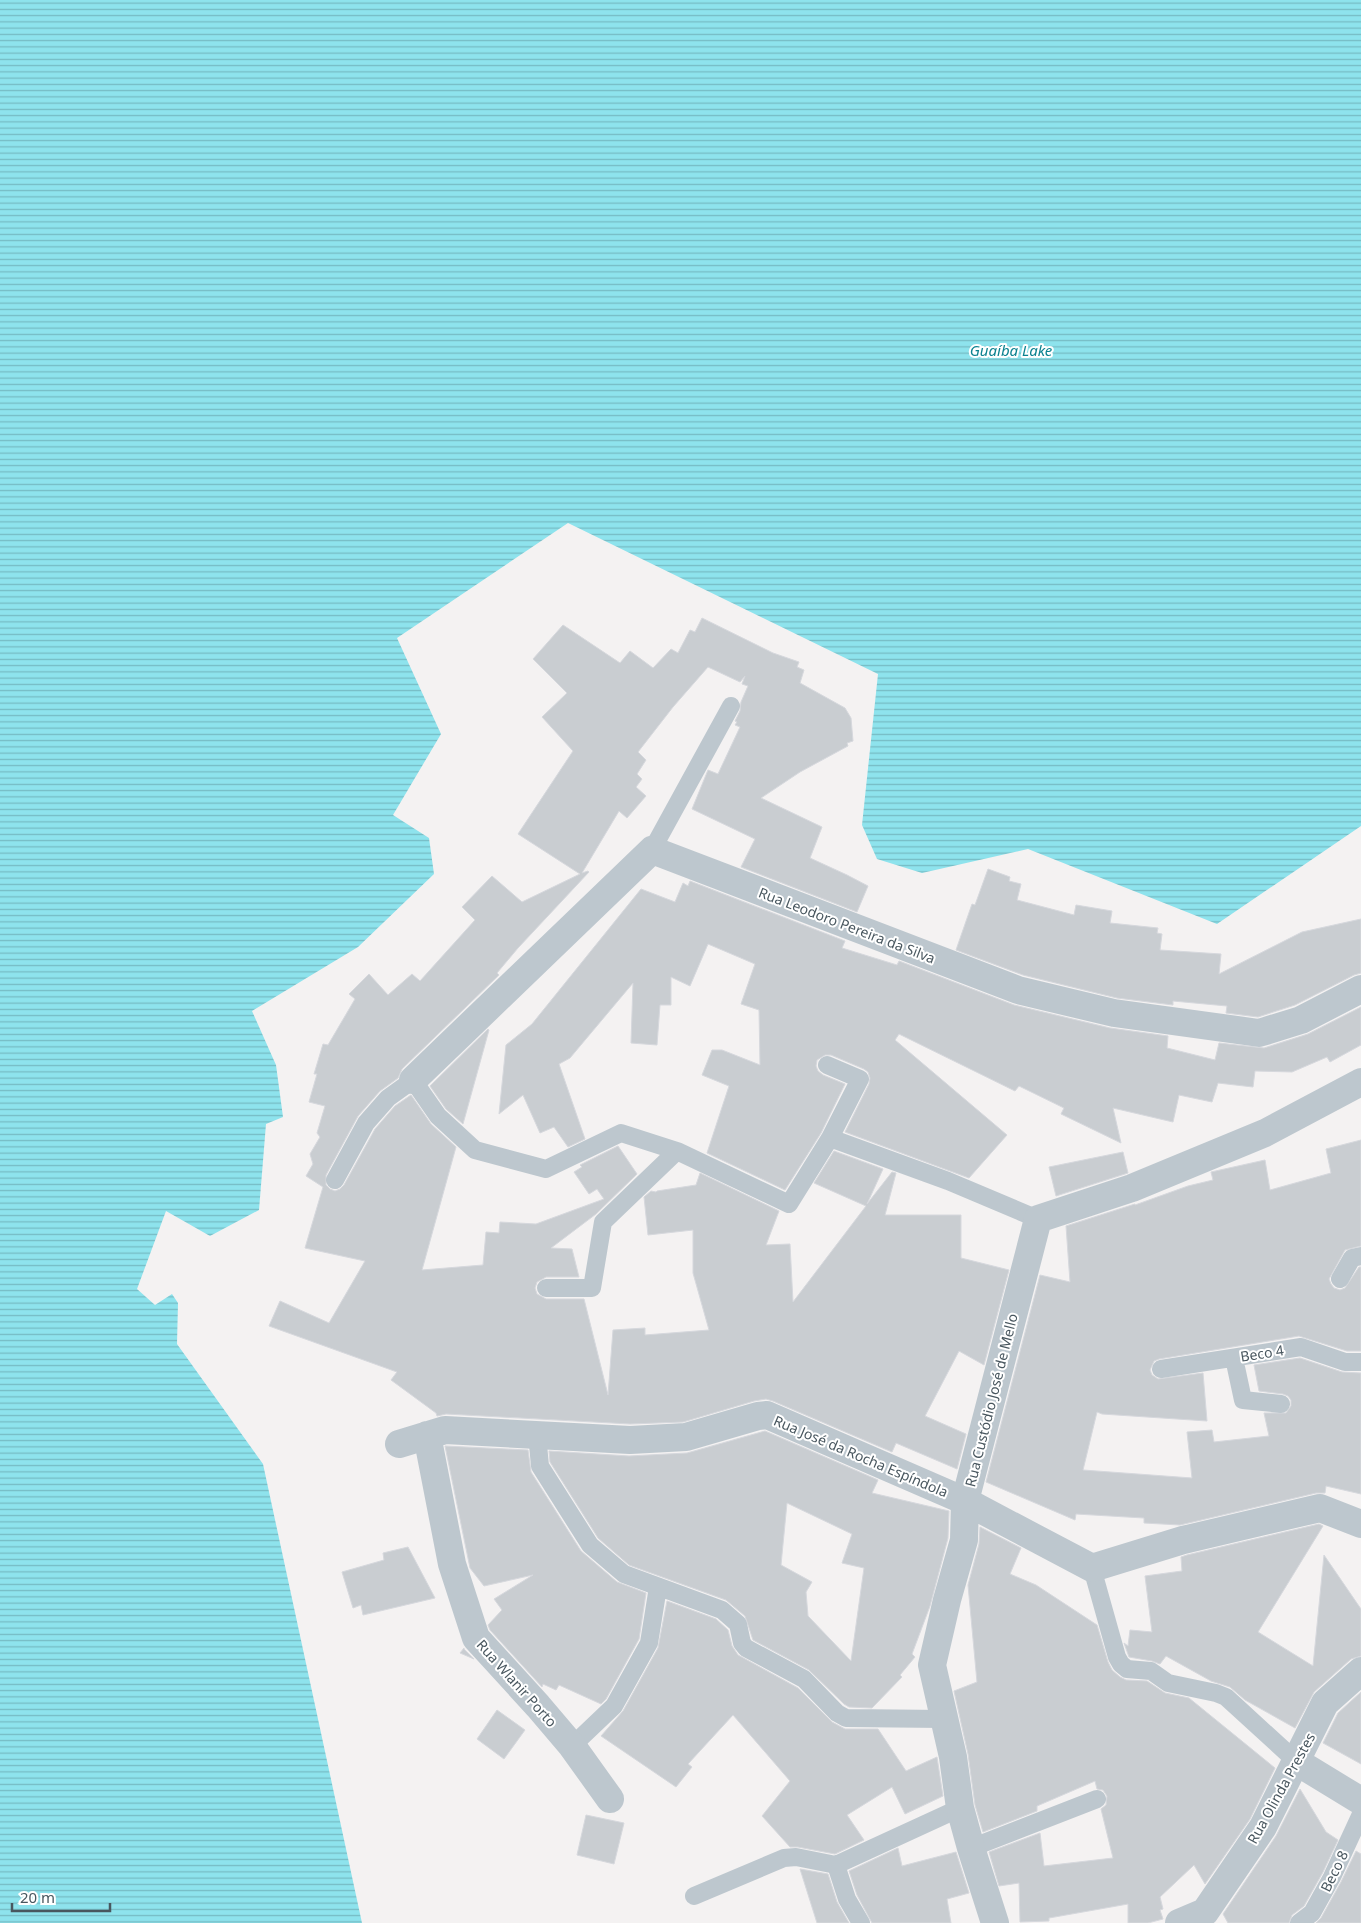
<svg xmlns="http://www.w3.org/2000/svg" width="1361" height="1923" font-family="'Noto Sans',sans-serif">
<defs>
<pattern id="water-rules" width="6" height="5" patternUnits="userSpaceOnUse" patternTransform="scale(1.25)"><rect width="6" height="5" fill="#8ee3ed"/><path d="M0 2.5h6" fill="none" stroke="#76bbc3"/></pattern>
</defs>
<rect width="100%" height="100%" fill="#f4f2f2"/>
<path fill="url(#water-rules)" d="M 0,0 L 1361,0 L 1361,826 L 1217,924 L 1028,849 L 922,873 L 877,859 L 862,825 L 878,674 L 568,523 L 397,638 L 441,734 L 393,815 L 429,838 L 434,874 L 358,947 L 252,1011 L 276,1065 L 283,1117 L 266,1124 L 259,1210 L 210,1236 L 166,1211 L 137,1289 L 155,1305 L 172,1294 L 178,1303 L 177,1344 L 263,1464 L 362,1923 L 0,1923 Z"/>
<path fill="#c9cdd1" stroke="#d6d8dd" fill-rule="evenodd" d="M 702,618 L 773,653 L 799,662 L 797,667 L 804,670 L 800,683 L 845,708 L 851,718 L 853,741 L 847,743 L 848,746 L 800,772 L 761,798 L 822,827 L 810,858 L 847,875 L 868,886 L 857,912 L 741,867 L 755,839 L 692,809 L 708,770 L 718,774 L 740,727 L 735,725 L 737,722 L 735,721 L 740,711 L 741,702 L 748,686 L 742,684 L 745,676 L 740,682 L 708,667 L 673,707 L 638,752 L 646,760 L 637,774 L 642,779 L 636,787 L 646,796 L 627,818 L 619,811 L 582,873 L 588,871 L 589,872 L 518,948 L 497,973 L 499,975 L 402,1069 L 398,1078 L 380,1091 L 358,1116 L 326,1175 L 326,1185 L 330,1189 L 335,1191 L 340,1189 L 344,1185 L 375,1129 L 395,1106 L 411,1095 L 431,1124 L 456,1147 L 422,1270 L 483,1265 L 486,1232 L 499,1233 L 500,1222 L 536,1224 L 604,1199 L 597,1189 L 589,1194 L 574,1172 L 582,1167 L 580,1165 L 618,1146 L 637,1174 L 596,1214 L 551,1248 L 572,1249 L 579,1277 L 546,1277 L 537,1282 L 535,1288 L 537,1294 L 546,1299 L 584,1299 L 608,1395 L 613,1330 L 645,1328 L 645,1335 L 709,1330 L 693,1273 L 693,1230 L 648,1235 L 644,1197 L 651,1191 L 656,1192 L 657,1191 L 696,1185 L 700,1173 L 779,1211 L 766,1245 L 790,1244 L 793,1302 L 866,1206 L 814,1183 L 834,1151 L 883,1169 L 867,1204 L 892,1172 L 896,1173 L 885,1215 L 961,1215 L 961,1258 L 1009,1270 L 984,1365 L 959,1351 L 925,1416 L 966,1434 L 957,1469 L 896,1443 L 892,1452 L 773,1401 L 766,1399 L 754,1401 L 683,1422 L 630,1424 L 446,1414 L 437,1416 L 436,1413 L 391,1380 L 397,1372 L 269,1326 L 280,1301 L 329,1323 L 365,1261 L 305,1248 L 323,1187 L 306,1176 L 313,1164 L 310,1154 L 320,1137 L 317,1133 L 325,1106 L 309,1102 L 317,1074 L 314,1074 L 323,1044 L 328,1045 L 355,999 L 349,994 L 369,974 L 388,995 L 412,974 L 420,981 L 475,920 L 462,907 L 492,876 L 522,902 L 580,874 L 518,834 L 573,751 L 542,717 L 567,693 L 533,659 L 563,625 L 620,663 L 630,651 L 653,668 L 671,649 L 678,653 L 690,630 L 695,632 Z
M 988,869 L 1010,877 L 1009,881 L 1021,884 L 1017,900 L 1074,915 L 1076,905 L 1112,911 L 1110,923 L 1158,928 L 1157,933 L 1162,934 L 1160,950 L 1221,954 L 1219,974 L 1302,932 L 1361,919 L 1361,973 L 1354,975 L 1295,1005 L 1258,1017 L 1226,1013 L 1227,1006 L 1173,1001 L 1173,1005 L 1117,998 L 1023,975 L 956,950 L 972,904 L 975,905 Z
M 690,881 L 845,941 L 842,948 L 897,965 L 899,961 L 1014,1005 L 1110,1028 L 1168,1036 L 1167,1048 L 1215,1060 L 1219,1043 L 1264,1048 L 1308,1034 L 1361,1007 L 1361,1045 L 1330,1062 L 1327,1057 L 1292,1072 L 1255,1071 L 1253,1087 L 1218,1083 L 1212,1102 L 1179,1095 L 1173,1122 L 1113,1108 L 1121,1143 L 1061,1114 L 1064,1108 L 1019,1086 L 1015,1091 L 899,1034 L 895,1040 L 1007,1135 L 969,1178 L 845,1132 L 869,1084 L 870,1078 L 868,1072 L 864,1069 L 831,1055 L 825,1055 L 817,1060 L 816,1066 L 818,1071 L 823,1075 L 845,1084 L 821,1133 L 785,1190 L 707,1153 L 729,1086 L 702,1075 L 712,1050 L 722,1050 L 760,1065 L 759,1010 L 741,1004 L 755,964 L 708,944 L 690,986 L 671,977 L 671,1005 L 660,1005 L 657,1045 L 631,1043 L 633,983 L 570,1058 L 559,1064 L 585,1139 L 568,1147 L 554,1127 L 540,1133 L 523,1095 L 499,1114 L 506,1045 L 532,1024 L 641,889 L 675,902 L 683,883 L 688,886 Z
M 488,1029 L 489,1030 L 463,1124 L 446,1109 L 430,1086 Z
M 1361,1140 L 1361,1246 L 1345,1250 L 1329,1279 L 1331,1284 L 1334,1288 L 1340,1290 L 1345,1288 L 1359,1267 L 1361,1267 L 1361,1351 L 1347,1351 L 1299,1336 L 1159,1359 L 1154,1361 L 1150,1370 L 1152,1375 L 1158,1379 L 1203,1373 L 1207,1421 L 1102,1414 L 1097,1412 L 1083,1470 L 1192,1478 L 1187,1432 L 1212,1430 L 1214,1442 L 1269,1436 L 1264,1413 L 1286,1413 L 1291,1406 L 1291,1400 L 1288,1396 L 1283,1394 L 1259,1391 L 1254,1365 L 1300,1358 L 1342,1372 L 1361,1373 L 1361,1494 L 1326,1486 L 1325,1493 L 1316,1493 L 1180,1525 L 1144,1523 L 1144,1518 L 1076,1514 L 1075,1520 L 986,1482 L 1040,1275 L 1070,1282 L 1066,1226 L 1135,1204 L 1135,1205 L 1188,1186 L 1213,1180 L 1211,1172 L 1265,1160 L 1270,1190 L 1331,1173 L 1326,1149 Z
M 1123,1152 L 1128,1173 L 1056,1196 L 1049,1167 Z
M 765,1431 L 878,1480 L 872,1493 L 949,1511 L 948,1538 L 930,1606 L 912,1654 L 915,1657 L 900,1675 L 902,1677 L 872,1708 L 849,1707 L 844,1704 L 809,1670 L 753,1640 L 745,1616 L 726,1600 L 629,1565 L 598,1538 L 550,1462 L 549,1451 L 629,1456 L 687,1453 ZM 787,1503 L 852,1534 L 842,1563 L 864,1568 L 851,1661 L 808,1616 L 806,1592 L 812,1582 L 781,1565 Z
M 445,1446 L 528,1450 L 531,1472 L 581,1551 L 617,1582 L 646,1593 L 639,1639 L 606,1699 L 601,1704 L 559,1685 L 556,1690 L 543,1684 L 542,1687 L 490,1630 L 488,1625 L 502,1610 L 494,1599 L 533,1575 L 484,1586 L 470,1568 Z
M 1319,1524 L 1323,1526 L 1258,1632 L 1313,1666 L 1324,1555 L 1361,1609 L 1361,1656 L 1351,1659 L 1314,1692 L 1295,1728 L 1245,1700 L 1230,1687 L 1211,1681 L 1166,1656 L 1160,1664 L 1152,1661 L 1129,1657 L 1124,1643 L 1128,1646 L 1130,1630 L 1152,1632 L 1145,1576 L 1182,1571 L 1181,1557 L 1187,1555 Z
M 980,1527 L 1021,1548 L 1010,1574 L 1036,1585 L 1097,1625 L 1108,1662 L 1112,1670 L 1120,1677 L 1126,1680 L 1147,1681 L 1165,1693 L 1189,1698 L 1275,1768 L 1250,1819 L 1205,1884 L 1194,1865 L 1160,1897 L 1163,1909 L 1160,1910 L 1163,1919 L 1148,1923 L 1128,1923 L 1128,1904 L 1049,1918 L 1049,1921 L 1020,1922 L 1019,1883 L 999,1886 L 989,1852 L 1040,1833 L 1044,1866 L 1113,1858 L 1101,1809 L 1106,1805 L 1107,1796 L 1103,1790 L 1097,1789 L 1095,1781 L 1037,1806 L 1037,1811 L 983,1832 L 975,1805 L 968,1754 L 954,1691 L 977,1682 L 968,1585 L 979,1544 Z
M 408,1547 L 435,1598 L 363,1615 L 361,1605 L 353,1608 L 342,1572 L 384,1560 L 383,1553 Z
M 667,1601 L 716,1619 L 728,1630 L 732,1646 L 738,1655 L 798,1688 L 832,1722 L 845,1729 L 878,1729 L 906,1771 L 937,1757 L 943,1796 L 905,1814 L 892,1787 L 847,1815 L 864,1840 L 835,1854 L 798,1847 L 790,1847 L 762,1816 L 790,1781 L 733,1715 L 688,1764 L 692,1767 L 676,1787 L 601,1736 L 623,1711 L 658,1648 Z
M 464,1648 L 464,1649 L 474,1659 L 460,1653 Z
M 1361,1692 L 1361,1764 L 1323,1743 L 1338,1713 Z
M 497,1710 L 525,1730 L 504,1759 L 477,1739 Z
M 1300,1789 L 1326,1832 L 1338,1840 L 1323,1872 L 1304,1906 L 1292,1915 L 1289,1923 L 1228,1923 L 1223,1914 L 1276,1836 Z
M 586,1815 L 624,1823 L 614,1864 L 577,1855 Z
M 898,1848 L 902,1866 L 956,1852 L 969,1893 L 947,1899 L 951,1923 L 872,1923 L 857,1895 L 849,1871 Z
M 1356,1851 L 1361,1854 L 1361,1923 L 1316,1923 L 1321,1918 L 1341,1882 Z
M 800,1869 L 828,1874 L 837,1902 L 849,1923 L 817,1923 Z"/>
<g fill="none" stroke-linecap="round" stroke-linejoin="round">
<path stroke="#bdc7ce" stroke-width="18" d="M 652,850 L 731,706
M 827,1065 L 860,1079 L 830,1138
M 335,1180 L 366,1123 L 388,1098 L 413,1080 L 438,1116 L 475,1150 L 546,1169 L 621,1133 L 677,1151 L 789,1204 L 830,1138 L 948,1181 L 1038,1219
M 1340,1279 L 1352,1258 L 1361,1256
M 546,1288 L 592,1288 L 603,1222 L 677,1151
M 1234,1358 L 1243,1400 L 1281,1404
M 1161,1369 L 1301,1347 L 1345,1362 L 1361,1362
M 537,1434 L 540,1466 L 590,1545 L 624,1574 L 722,1610 L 738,1624 L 742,1643 L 746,1648 L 804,1679 L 837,1713 L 846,1718 L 944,1719
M 1092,1568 L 1117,1657 L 1121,1664 L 1127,1669 L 1151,1671 L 1168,1683 L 1216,1693 L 1226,1697 L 1297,1762
M 572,1746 L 614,1706 L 649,1643 L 658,1587
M 971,1848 L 1097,1799
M 694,1896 L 784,1858 L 796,1857 L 836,1865
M 861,1923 L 847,1899 L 836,1865 L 960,1808
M 1299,1923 L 1312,1913 L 1332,1877 L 1361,1814"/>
<path stroke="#bdc7ce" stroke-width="28" d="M 413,1080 L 652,850 L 1018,990 L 1114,1013 L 1259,1033 L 1301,1020 L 1361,989
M 427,1435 L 452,1564 L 476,1638 L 538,1706 L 572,1746 L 610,1799
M 399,1444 L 445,1430 L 630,1440 L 686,1437 L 758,1416 L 767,1415 L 965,1501 L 1092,1568 L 1183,1540 L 1320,1508 L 1361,1524
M 1297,1762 L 1361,1801
M 995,1923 L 971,1848 L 960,1808 L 953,1757 L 932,1665 L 947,1600 L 964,1540 L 965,1501 L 1038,1219 L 1132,1188 L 1265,1133 L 1361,1082
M 1179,1923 L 1205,1912 L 1263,1827 L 1325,1703 L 1361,1671"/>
</g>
<g text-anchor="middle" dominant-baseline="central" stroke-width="4" stroke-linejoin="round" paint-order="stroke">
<g font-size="14" fill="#49575f" stroke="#fff">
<text transform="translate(847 925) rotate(21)">Rua Leodoro Pereira da Silva</text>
<text transform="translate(1262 1353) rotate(-9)">Beco 4</text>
<text transform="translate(991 1400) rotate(-76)">Rua Custódio José de Mello</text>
<text transform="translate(861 1456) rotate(23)">Rua José da Rocha Espíndola</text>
<text transform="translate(517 1683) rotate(48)">Rua Wlanir Porto</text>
<text transform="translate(1281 1788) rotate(-61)">Rua Olinda Prestes</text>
<text transform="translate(1334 1871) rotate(-64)">Beco 8</text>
</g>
<g font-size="15" font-style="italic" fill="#0c8290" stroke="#fff">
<text x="1011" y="350">Guaíba Lake</text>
</g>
</g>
<path d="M12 1903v8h98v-8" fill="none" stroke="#49575f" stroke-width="2.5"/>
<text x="20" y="1903" font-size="15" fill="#49575f" stroke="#ffffff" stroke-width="4" paint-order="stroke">20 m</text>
</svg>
